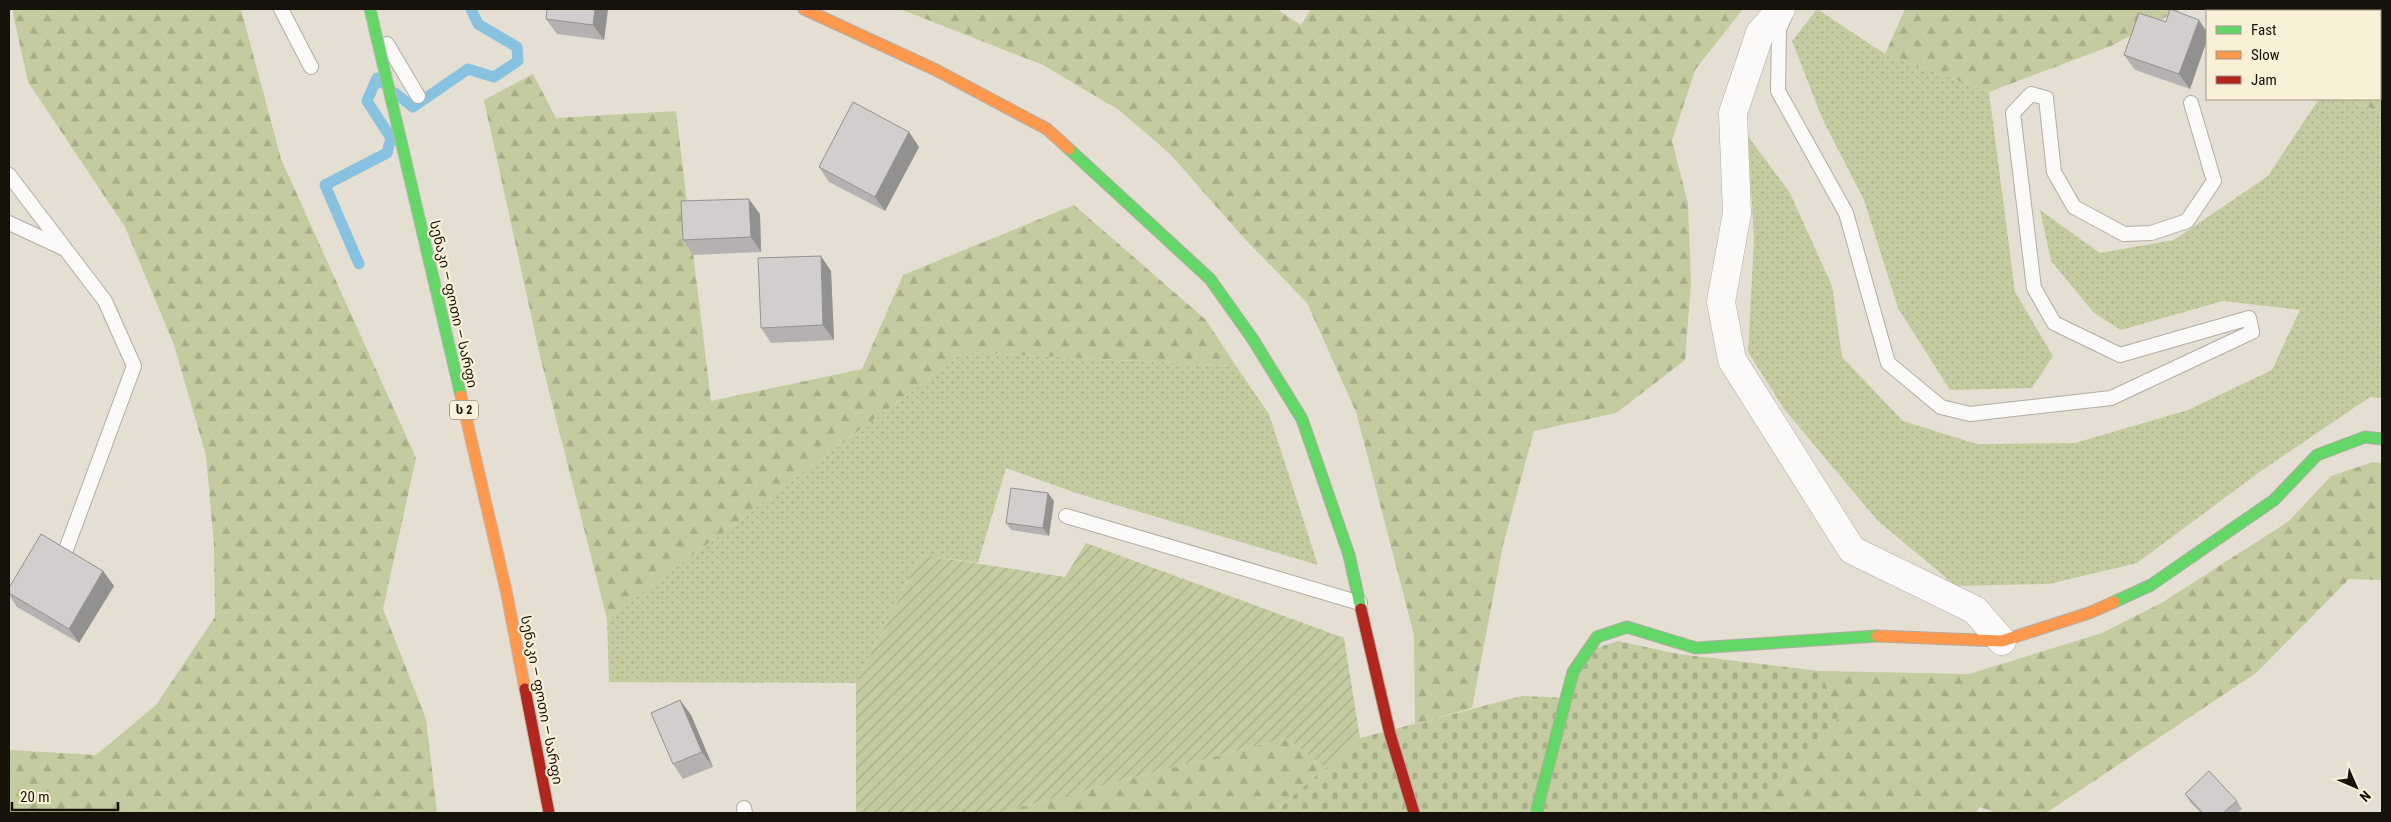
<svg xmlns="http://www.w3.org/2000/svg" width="2391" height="822" font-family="'Roboto Condensed','Noto Sans Georgian',sans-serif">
<defs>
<pattern id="grass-dots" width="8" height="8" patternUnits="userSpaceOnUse" patternTransform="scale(1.25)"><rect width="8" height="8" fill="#c5cba0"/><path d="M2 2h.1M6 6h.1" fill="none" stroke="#a8ad88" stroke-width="1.8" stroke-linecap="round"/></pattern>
<pattern id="forest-firs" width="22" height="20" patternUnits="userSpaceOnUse" patternTransform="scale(1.25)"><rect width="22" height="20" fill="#c5cba0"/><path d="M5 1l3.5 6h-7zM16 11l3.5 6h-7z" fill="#a8ad88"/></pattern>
<pattern id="cemetery-stones" width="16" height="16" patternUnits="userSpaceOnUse" patternTransform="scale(1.25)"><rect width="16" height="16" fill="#c5cba0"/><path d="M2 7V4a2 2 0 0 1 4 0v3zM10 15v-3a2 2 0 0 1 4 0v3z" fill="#a8ad88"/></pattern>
<pattern id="garden-furrows" width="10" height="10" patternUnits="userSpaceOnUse" patternTransform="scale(1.25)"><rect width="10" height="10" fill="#c5cba0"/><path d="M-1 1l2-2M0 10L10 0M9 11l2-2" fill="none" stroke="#a8ad88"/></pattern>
</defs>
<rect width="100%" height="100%" fill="#e5dfd3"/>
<path fill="url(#grass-dots)" d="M 1817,9 L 1885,54 L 1989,92 L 2015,292 L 2053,356 L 2032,388 L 1950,390 L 1898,308 L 1864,200 L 1822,118 L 1792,41 Z
M 2319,99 L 2343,99 L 2382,112 L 2382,398 L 2370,397 L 2261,471 L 2137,563 L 2049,584 L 1956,586 L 1878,521 L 1784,409 L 1748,352 L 1754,240 L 1748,136 L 1790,193 L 1832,286 L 1842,357 L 1903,421 L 1977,444 L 2075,443 L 2188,410 L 2272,370 L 2300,310 L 2223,301 L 2121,330 L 2094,313 L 2051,261 L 2040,210 L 2100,253 L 2174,240 L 2268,176 Z
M 964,352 L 1236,366 L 1269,414 L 1318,565 L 1076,493 L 1006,468 L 978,563 L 921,555 L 856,683 L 609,682 L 607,619 Z"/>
<path fill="url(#forest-firs)" d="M 12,9 L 241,9 L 281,159 L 416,458 L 383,609 L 426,719 L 437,813 L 9,813 L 9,750 L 96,755 L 156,705 L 215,617 L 214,545 L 206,456 L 174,345 L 125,227 L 28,82 Z
M 900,9 L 1277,9 L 1301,25 L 1311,9 L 1743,9 L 1695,70 L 1672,141 L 1688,203 L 1691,284 L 1685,360 L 1616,413 L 1534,431 L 1503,545 L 1472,708 L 1415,724 L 1414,635 L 1356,412 L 1307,303 L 1243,237 L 1170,154 L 1119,110 L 1043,65 Z
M 1905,9 L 2181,9 L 2111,46 L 1989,92 L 1885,54 Z
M 2227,9 L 2382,9 L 2382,112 L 2343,99 L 2380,99 L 2380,11 L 2234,11 Z
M 533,74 L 556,118 L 676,111 L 711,401 L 862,369 L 903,275 L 1074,205 L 1206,320 L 1236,366 L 964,352 L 607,619 L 540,356 L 484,100 Z
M 2373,462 L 2382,463 L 2382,580 L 2349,579 L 2256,673 L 2046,813 L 1995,813 L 1980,807 L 1976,813 L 1755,813 L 1839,717 L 1820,671 L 1969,674 L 2102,633 L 2163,602 L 2289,521 L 2331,476 Z
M 1286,738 L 1326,768 L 1274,813 L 997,813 Z"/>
<path fill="url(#cemetery-stones)" d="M 1618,641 L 1678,654 L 1820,671 L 1839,717 L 1755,813 L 1274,813 L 1360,738 L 1522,696 L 1565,698 L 1591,650 Z"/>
<path fill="url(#garden-furrows)" d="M 1086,543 L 1344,638 L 1360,738 L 1326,768 L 1286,738 L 997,813 L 856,813 L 856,683 L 921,555 L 1065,577 Z"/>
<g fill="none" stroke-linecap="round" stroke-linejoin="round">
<path stroke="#87c2e0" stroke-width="11" d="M 395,93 L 413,107 L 468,69 L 494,77 L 518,61 L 517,47 L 478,24 L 471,9
M 359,264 L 325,185 L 387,153 L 391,138 L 367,101 L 377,78 L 382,83"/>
<defs>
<path id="lane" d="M 281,9 L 311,67
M 1785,16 L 1779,29 L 1778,91 L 1846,213 L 1888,363 L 1941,407 L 1970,414 L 2111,398 L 2252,332 L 2249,318 L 2120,355 L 2054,323 L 2034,288 L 2013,113 L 2031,94 L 2046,98 L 2054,172 L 2074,207 L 2124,234 L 2151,233 L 2187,221 L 2214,181 L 2191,103
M 387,44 L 418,96
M 9,175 L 105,301 L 134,366 L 64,555
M 9,223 L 63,248
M 1066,516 L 1360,603
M 744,808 L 745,813"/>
<path id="street" d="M 1781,9 L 1760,33 L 1733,113 L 1737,213 L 1721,302 L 1732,360 L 1852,550 L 1975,610 L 2002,641"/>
<path id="fast" d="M 1069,149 L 1210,279 L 1252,338 L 1302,419 L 1349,555 L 1361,609
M 2114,602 L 2151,585 L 2274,500 L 2317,455 L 2365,437 L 2382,439
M 1538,813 L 1537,809 L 1573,672 L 1597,637 L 1627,627 L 1696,648 L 1877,636"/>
<path id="slow" d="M 804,9 L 936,70 L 1047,129 L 1069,149
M 1877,636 L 2002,641 L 2089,613 L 2114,602"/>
<path id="jam" d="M 1361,609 L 1390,734 L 1414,813"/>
</defs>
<use href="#lane" stroke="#b1ada3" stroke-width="16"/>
<use href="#street" stroke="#b1ada3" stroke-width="29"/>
<use href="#fast" stroke="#b1ada3" stroke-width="13"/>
<use href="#slow" stroke="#b1ada3" stroke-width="13"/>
<use href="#jam" stroke="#b1ada3" stroke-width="13"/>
<use href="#lane" stroke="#fbfaf8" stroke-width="14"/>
<use href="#street" stroke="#fbfaf8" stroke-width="28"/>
<use href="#fast" stroke="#63d668" stroke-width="11"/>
<use href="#slow" stroke="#ff974d" stroke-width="11"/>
<use href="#jam" stroke="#b3261e" stroke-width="11"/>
<defs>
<path id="fast-bridge" d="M 370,9 L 461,396"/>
<path id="slow-bridge" d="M 461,396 L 506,590 L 525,689"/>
<path id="jam-bridge" d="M 525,689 L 549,813"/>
</defs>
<use href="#fast-bridge" stroke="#bebbb5" stroke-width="13" stroke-linecap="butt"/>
<use href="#slow-bridge" stroke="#bebbb5" stroke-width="13" stroke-linecap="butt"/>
<use href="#jam-bridge" stroke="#bebbb5" stroke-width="13" stroke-linecap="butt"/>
<use href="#fast-bridge" stroke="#63d668" stroke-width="11"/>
<use href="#slow-bridge" stroke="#ff974d" stroke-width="11"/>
<use href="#jam-bridge" stroke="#b3261e" stroke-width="11"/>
</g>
<path fill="#b5b1b1" d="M 608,9 L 604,40 L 557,34 L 546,19 Z
M 2166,22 L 2207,32 L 2207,40 L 2190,89 L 2135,70 L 2124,55 Z
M 909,132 L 919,147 L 885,211 L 829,182 L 819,167 Z
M 760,214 L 761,252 L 693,255 L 683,240 Z
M 831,271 L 834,340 L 771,343 L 761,328 Z
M 1054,501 L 1049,536 L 1011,530 L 1006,523 Z
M 103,571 L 114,586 L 79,643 L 17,607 L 9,595 L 9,588 Z
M 680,700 L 691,715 L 713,767 L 683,779 L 673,764 Z
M 2185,794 L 2237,801 L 2242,809 L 2237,813 L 2201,813 L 2190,802 Z"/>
<path fill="#939090" d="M 595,9 L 608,9 L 604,40 L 593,25 Z
M 2199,20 L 2207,32 L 2207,40 L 2190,89 L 2179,74 Z
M 909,132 L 919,147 L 885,211 L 875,197 Z
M 749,199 L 760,214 L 761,252 L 751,237 Z
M 821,256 L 831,271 L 834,340 L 823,325 Z
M 1048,493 L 1054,501 L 1049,536 L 1043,528 Z
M 103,571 L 114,586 L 79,643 L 69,629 Z
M 680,700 L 691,715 L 713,767 L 702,752 Z"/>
<path fill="#d2cece" stroke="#939090" d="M 547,9 L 595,9 L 593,25 L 546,19 Z
M 2170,9 L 2199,20 L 2179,74 L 2124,55 L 2139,13 L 2166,22 Z
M 853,102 L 909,132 L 875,197 L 819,167 Z
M 749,199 L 751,237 L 683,240 L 681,201 Z
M 821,256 L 823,325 L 761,328 L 758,258 Z
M 1011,488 L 1048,493 L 1043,528 L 1006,523 Z
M 41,534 L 103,571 L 69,629 L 9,593 L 9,588 Z
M 680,700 L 702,752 L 673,764 L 651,713 Z
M 2209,771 L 2237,801 L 2223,813 L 2203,813 L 2185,794 Z"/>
<g text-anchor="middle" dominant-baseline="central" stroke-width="4.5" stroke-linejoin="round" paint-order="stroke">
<rect fill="#faf0d8" stroke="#5a5548" stroke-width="1" x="450" y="400.5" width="28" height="19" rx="4"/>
<g font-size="12" font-weight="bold" fill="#16120a">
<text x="464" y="410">ს 2</text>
</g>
<g font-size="14" fill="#16120a" stroke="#faf0d8">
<text transform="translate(454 304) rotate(77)">სენაკი — ფოთი — სარფი</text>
<text transform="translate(542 700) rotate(79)">სენაკი — ფოთი — სარფი</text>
</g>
</g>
<rect width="2391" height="822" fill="none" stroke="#16120a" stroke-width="20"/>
<rect x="2206" y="10" width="175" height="90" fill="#faf0d8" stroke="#9f9786"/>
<rect x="2216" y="26" width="25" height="8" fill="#63d668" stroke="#9f9786"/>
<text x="2251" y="35" font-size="15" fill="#16120a">Fast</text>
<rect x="2216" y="51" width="25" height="8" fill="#ff974d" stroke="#9f9786"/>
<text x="2251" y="60" font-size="15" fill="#16120a">Slow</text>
<rect x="2216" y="76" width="25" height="8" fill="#b3261e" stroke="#9f9786"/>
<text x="2251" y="85" font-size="15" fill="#16120a">Jam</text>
<g transform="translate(2356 787) rotate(135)" stroke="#faf0d8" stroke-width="4" paint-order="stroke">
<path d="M0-4L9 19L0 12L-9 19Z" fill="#16120a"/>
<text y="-8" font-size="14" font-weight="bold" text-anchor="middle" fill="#16120a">N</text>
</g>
<path d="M12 802v8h106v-8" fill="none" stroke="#16120a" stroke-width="2.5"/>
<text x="20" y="802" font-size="15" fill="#16120a" stroke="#faf0d8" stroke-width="4" paint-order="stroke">20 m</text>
</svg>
